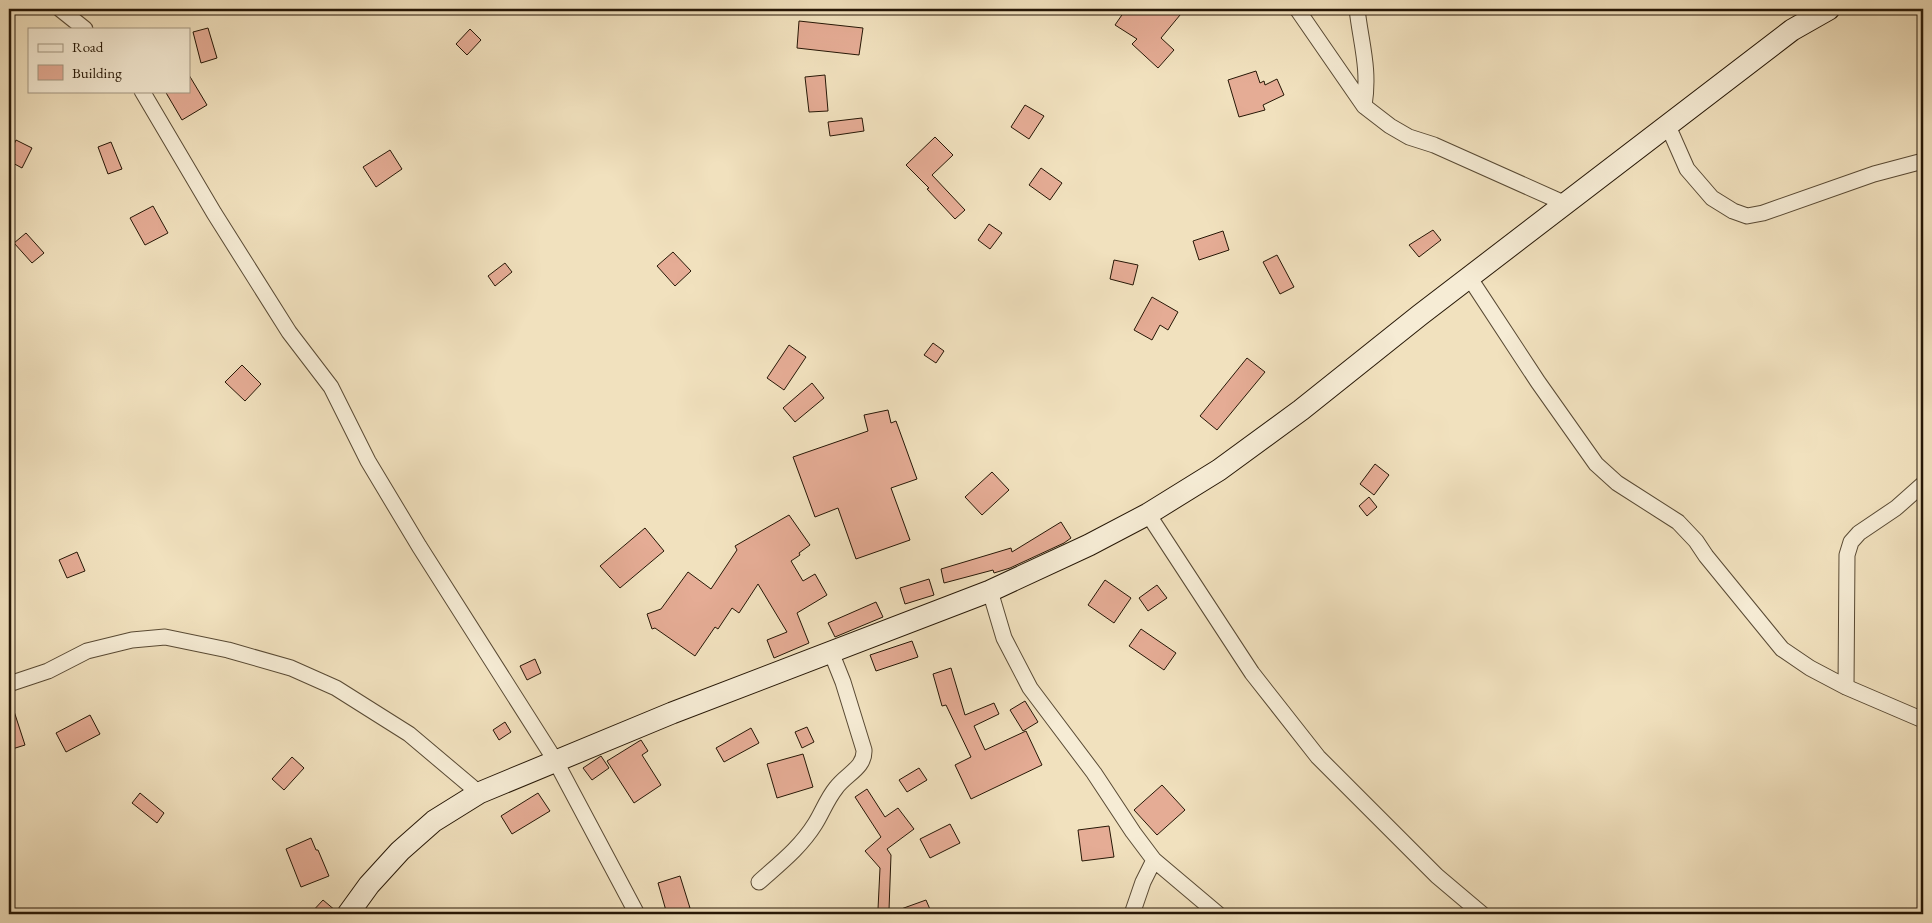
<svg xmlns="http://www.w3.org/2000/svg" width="1932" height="923" font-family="'EB Garamond',serif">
<rect width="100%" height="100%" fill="#f1e1be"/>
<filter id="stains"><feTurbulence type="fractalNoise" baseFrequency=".004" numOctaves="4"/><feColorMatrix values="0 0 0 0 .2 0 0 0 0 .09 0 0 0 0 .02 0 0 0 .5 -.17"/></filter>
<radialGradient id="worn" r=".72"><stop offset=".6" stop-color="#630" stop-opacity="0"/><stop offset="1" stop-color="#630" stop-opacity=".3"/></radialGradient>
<path fill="#e5ac95" stroke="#261706" d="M 1126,9 L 1185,9 L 1161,38 L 1174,50 L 1158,68 L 1132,44 L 1137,39 L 1115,25 Z
M 799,21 L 863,28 L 859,55 L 797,48 Z
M 208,28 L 217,58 L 201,63 L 193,32 Z
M 470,29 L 481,40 L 467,55 L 456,44 Z
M 1256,71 L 1260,83 L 1264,81 L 1265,85 L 1277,79 L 1284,95 L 1263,105 L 1265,110 L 1239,117 L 1228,80 Z
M 189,75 L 207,105 L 182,120 L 165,91 L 189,91 Z
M 825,75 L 828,111 L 809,112 L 805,77 Z
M 1025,105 L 1044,116 L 1029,139 L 1011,127 Z
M 862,118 L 864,131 L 830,136 L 828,122 Z
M 935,137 L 953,155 L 932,175 L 965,210 L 955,219 L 927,189 L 929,188 L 906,165 Z
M 16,140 L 32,148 L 22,168 L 9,161 L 9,155 Z
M 111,142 L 122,169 L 108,174 L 98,147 Z
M 390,150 L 402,169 L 376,187 L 363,167 Z
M 1041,168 L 1062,183 L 1050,200 L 1029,185 Z
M 153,206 L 168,233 L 145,245 L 130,218 Z
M 989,224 L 1002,233 L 990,249 L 978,240 Z
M 1433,230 L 1441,240 L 1419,257 L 1409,245 Z
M 1223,231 L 1229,250 L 1199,260 L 1193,241 Z
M 26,233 L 44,253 L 32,263 L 14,243 Z
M 673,252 L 691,271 L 675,286 L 657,266 Z
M 1277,255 L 1294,287 L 1280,294 L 1263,262 Z
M 1114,260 L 1138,265 L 1133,285 L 1110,279 Z
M 505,263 L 512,272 L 495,286 L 488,276 Z
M 1152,297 L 1178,312 L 1168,330 L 1160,325 L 1152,340 L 1134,330 Z
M 933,343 L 944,351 L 936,363 L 924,355 Z
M 789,345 L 806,357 L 784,390 L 767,378 Z
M 1247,358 L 1265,372 L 1217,430 L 1200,416 Z
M 242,365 L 261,384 L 245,401 L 225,382 Z
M 812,383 L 824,398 L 795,422 L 783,408 Z
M 888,410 L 891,423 L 896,421 L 917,479 L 891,488 L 910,540 L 856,559 L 838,508 L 815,517 L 793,457 L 868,431 L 864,415 Z
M 1375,464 L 1389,475 L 1374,495 L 1360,484 Z
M 992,472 L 1009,490 L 982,515 L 965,497 Z
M 1369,497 L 1377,507 L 1367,516 L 1359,506 Z
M 789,515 L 810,545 L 799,553 L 800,555 L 791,561 L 803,581 L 815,574 L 827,595 L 797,613 L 809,643 L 774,658 L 767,640 L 787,632 L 758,584 L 739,613 L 732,608 L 718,629 L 715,627 L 695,656 L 655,628 L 652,629 L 647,614 L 661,609 L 688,572 L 711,589 L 737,550 L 735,546 Z
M 1061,522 L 1071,538 L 1064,543 L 1010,568 L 994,573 L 993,570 L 944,583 L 941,569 L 1011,548 L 1012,552 Z
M 645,528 L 664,551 L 620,588 L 600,566 Z
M 77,552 L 85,571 L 67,578 L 59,560 Z
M 929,579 L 934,595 L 905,604 L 900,588 Z
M 1105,580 L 1131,598 L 1114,623 L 1088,605 Z
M 1157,585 L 1167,598 L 1148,611 L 1139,598 Z
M 876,602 L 883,617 L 835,637 L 828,623 Z
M 1141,629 L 1176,653 L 1164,670 L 1129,646 Z
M 912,641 L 918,657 L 876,671 L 870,655 Z
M 535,659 L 541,673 L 527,680 L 520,666 Z
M 951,668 L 965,715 L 994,703 L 999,714 L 974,726 L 985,750 L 1026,731 L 1042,765 L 971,799 L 955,765 L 971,757 L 946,705 L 942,706 L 933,674 Z
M 1025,701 L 1038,722 L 1023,731 L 1010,710 Z
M 11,702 L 25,745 L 9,750 L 9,703 Z
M 90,715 L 100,734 L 66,752 L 56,733 Z
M 505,722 L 511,732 L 499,740 L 493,730 Z
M 807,727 L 814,742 L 802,748 L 795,732 Z
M 751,728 L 759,743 L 724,762 L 716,748 Z
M 641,740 L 648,751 L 642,755 L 661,785 L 634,803 L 607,761 Z
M 803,754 L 813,787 L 777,798 L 767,764 Z
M 601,756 L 609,768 L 592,780 L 583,768 Z
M 292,757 L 304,768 L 284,790 L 272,779 Z
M 919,768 L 927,780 L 907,792 L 899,780 Z
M 1162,785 L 1185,810 L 1157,835 L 1134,810 Z
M 867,789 L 885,817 L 898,808 L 914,829 L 887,849 L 891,855 L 889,910 L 878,909 L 880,868 L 865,851 L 881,837 L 855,797 Z
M 140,793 L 164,813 L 157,823 L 132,803 Z
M 538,793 L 550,811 L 512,834 L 501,816 Z
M 950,824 L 960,843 L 930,858 L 920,839 Z
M 1109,826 L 1114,857 L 1082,861 L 1078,830 Z
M 311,838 L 316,850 L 318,850 L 329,876 L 301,887 L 286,849 Z
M 680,876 L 690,908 L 667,914 L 658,883 Z
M 323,900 L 336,911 L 336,914 L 310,914 Z
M 926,900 L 932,914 L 890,914 L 890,913 Z"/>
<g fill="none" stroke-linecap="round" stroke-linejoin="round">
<defs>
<path id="minor" d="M 60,9 L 85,29
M 1297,9 L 1364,106 L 1390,126 L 1409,137 L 1434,145 L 1566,204
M 1357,9 C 1361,44 1370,69 1364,106
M 142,91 L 214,213 L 289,332 L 331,387 L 368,461 L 419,546 L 555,760 L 637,914
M 1668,126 L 1687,169 L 1712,198 L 1733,211 L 1747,216 L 1763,213 L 1874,174 L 1923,161
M 1469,277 L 1538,382 L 1596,464 L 1617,483 L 1678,522 L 1696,541 L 1706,556 L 1782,649 L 1810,668 L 1846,687 L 1923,720
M 1148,514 L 1252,673 L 1318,757 L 1437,876 L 1482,914
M 990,591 L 1004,638 L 1030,688 L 1094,773 L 1133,832 L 1154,860 L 1218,914
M 9,684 L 48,671 L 87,651 L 132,640 L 165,637 L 228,650 L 291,668 L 336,688 L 409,734 L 479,793
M 1846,687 L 1847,555 L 1851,542 L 1859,533 L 1896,508 L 1923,484
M 759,882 C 779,864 800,848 815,824 C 822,813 827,799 836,788 C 846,774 865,768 864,750 L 843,682 L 831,652
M 1132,914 L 1143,882 L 1154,860"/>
<path id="secondary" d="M 348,914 L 369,885 L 400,851 L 434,821 L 479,793 L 672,713 L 990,591 L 1089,545 L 1148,514 L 1219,470 L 1301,410 L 1420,315 L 1792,30 L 1829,9"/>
</defs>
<use href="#minor" stroke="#594a34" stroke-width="17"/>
<use href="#secondary" stroke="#261706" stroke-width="23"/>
<use href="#minor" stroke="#f6ecd5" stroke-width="15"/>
<use href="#secondary" stroke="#f6ecd5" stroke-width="21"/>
</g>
<rect width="1932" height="923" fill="none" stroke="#f1e1be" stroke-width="30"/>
<rect x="10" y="10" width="1912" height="903" fill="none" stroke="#261706" stroke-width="2.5"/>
<rect x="15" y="15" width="1902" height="893" fill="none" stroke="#261706"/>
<rect x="28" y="28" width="162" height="65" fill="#f6ecd5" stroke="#a39782"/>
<rect x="38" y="44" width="25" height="8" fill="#f6ecd5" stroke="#a39782"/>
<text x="72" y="52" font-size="15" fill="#261706">Road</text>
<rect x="38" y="65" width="25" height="15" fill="#e5ac95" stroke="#a39782"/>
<text x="72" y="78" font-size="15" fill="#261706">Building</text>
<rect width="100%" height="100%" filter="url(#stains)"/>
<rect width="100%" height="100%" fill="url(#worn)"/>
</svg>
